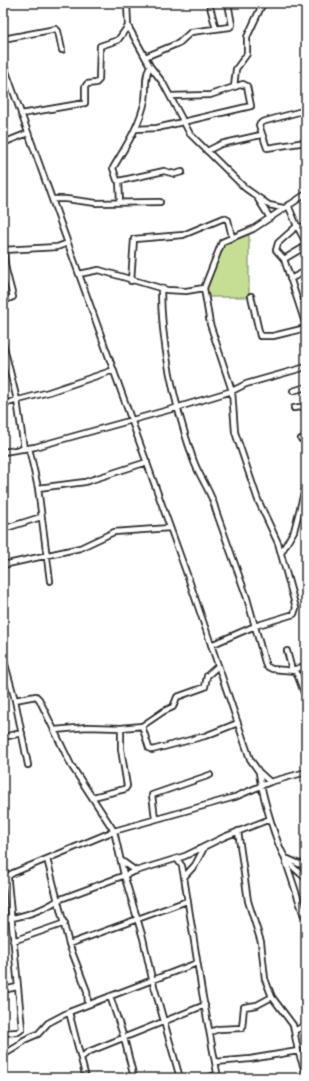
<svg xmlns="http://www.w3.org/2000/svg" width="309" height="1081" font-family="Delius,sans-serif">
<rect width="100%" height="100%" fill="#fff"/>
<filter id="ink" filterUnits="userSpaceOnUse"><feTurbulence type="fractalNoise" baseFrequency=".025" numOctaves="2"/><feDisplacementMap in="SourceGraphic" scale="8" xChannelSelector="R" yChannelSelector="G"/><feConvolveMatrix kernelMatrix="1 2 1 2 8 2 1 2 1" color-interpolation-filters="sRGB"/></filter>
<g filter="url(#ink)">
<path fill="#c5de94" stroke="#788460" d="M 249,233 L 249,297 L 207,297 L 206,287 L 222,243 Z"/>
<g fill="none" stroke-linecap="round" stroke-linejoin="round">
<defs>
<path id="minor" d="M 127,3 L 128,26 L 150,66 L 163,83 L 190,134 L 245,188 L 269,205 L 283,208
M 209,3 L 216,29
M 3,39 L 56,29 L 58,31 L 62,50
M 145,57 L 179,43 L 191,32 L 230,27 L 232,25 L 228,3
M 3,63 L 189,580 L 250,759 L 259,772 L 270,782
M 234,87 L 236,69 L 247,54 L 247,37 L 263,3
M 306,110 L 262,122 L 259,125 L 267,148 L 306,142
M 21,114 L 85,103 L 85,87 L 87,84 L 96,83 L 99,80 L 100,46 L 118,40 L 128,26
M 136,129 L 157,128 L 251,106 L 247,86 L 243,84 L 210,95 L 170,96
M 3,143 L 28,133
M 207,151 L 221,144 L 261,135
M 119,181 L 164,171 L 175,174 L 182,172
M 53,199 L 66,199 L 96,203 L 160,202
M 258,199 L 270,218
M 120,202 L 119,181 L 117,180 L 113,168 C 126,146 140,125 145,100 C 147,88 144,76 150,66
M 288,205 L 297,226 L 306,243
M 297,226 L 278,243 L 276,250 L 284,259 L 306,326
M 297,226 L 306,228
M 3,250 L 57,247 L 68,243
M 284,259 L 306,246
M 79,274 L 99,270 L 167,290 L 186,291 L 204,288
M 290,279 L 306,271
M 131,281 L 134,239 L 183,235 L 224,218 L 228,220 L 232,237
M 161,289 C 161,345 175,406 193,459 C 199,477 212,492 216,511 L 247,598 L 266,666 L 272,669 L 296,671 L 306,698
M 251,296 L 260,336 L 273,336 L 306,328
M 3,301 L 13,297 L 6,270 L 3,250
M 3,343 L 17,400 L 24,449
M 293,391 L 306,387
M 3,404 L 49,392 L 114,370
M 294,408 L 306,406
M 301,439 L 306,437
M 29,448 L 38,488 L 50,581
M 3,452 L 35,447 L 179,407 L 232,391 L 246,384 L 306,367
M 38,488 L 85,482 L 147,462
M 3,529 L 41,517
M 281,553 L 294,531 L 306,485
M 3,565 L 80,548 L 114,532 L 170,528
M 211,645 L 255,626 L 294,614 L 296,608 L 278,543 L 258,500 L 238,441 L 235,432 L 232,391 L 210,324 L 204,288 L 222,242 L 253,229 L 306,194
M 287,651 L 292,670 L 306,666
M 3,657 L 15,700 L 28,765
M 15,700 L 36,696 L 39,699 L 71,765 L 114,831 L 124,875 L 143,938 L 152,979 L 180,1078
M 142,726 L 149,748 L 152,750 L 205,736 L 238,723
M 55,730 L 87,727 L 121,728 L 142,726 L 164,711 L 173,707 L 177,697 L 205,687 L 207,676 L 218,666
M 3,737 L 22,733
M 259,772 C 261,790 276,845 286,859 C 292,867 298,872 306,878
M 93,797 L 125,789 L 127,786 L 121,749 L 121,728
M 155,818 L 152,795 L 210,775
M 238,831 L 248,901 L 261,942 L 265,979 L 272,997 L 293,1025 L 298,1051 L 306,1074
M 47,859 L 69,944 L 87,991 L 88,1003
M 177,859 L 182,866 L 184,877 L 202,992 L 218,1078
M 285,859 L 304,916
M 288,859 L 299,864 L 306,863
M 122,861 L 136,871
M 184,877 L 195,865 L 204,848
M 3,919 C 20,918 44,910 58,900 L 136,871 L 185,856 L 224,837 L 270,819
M 13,941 L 65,923
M 69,944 L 187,901
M 3,990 L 17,987
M 110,996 L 124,1038 L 134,1078
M 296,1030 L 306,1025
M 210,1032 L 219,1029 L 242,1028 L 244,1007 L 257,1005 L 272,997
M 3,1033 L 18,1032 L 22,1029 L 8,882 L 8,876 L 13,873 L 114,831 L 235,797 L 270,782 L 306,772
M 3,1055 L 18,1046 L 24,1040 L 38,1034 L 48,1023 L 69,1012
M 82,1057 L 88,1052 L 205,1005
M 215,1062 L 250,1059 L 298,1051
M 86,1078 L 69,1012 L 197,963
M 208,1078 L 217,1074"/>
</defs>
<use href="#minor" stroke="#2b2b2b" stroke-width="8"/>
<use href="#minor" stroke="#fff" stroke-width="4.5"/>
</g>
</g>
<rect width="309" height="1081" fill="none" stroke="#fff" stroke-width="16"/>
<rect x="8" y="8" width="293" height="1065" fill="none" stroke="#2b2b2b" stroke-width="1.5" filter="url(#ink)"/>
</svg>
